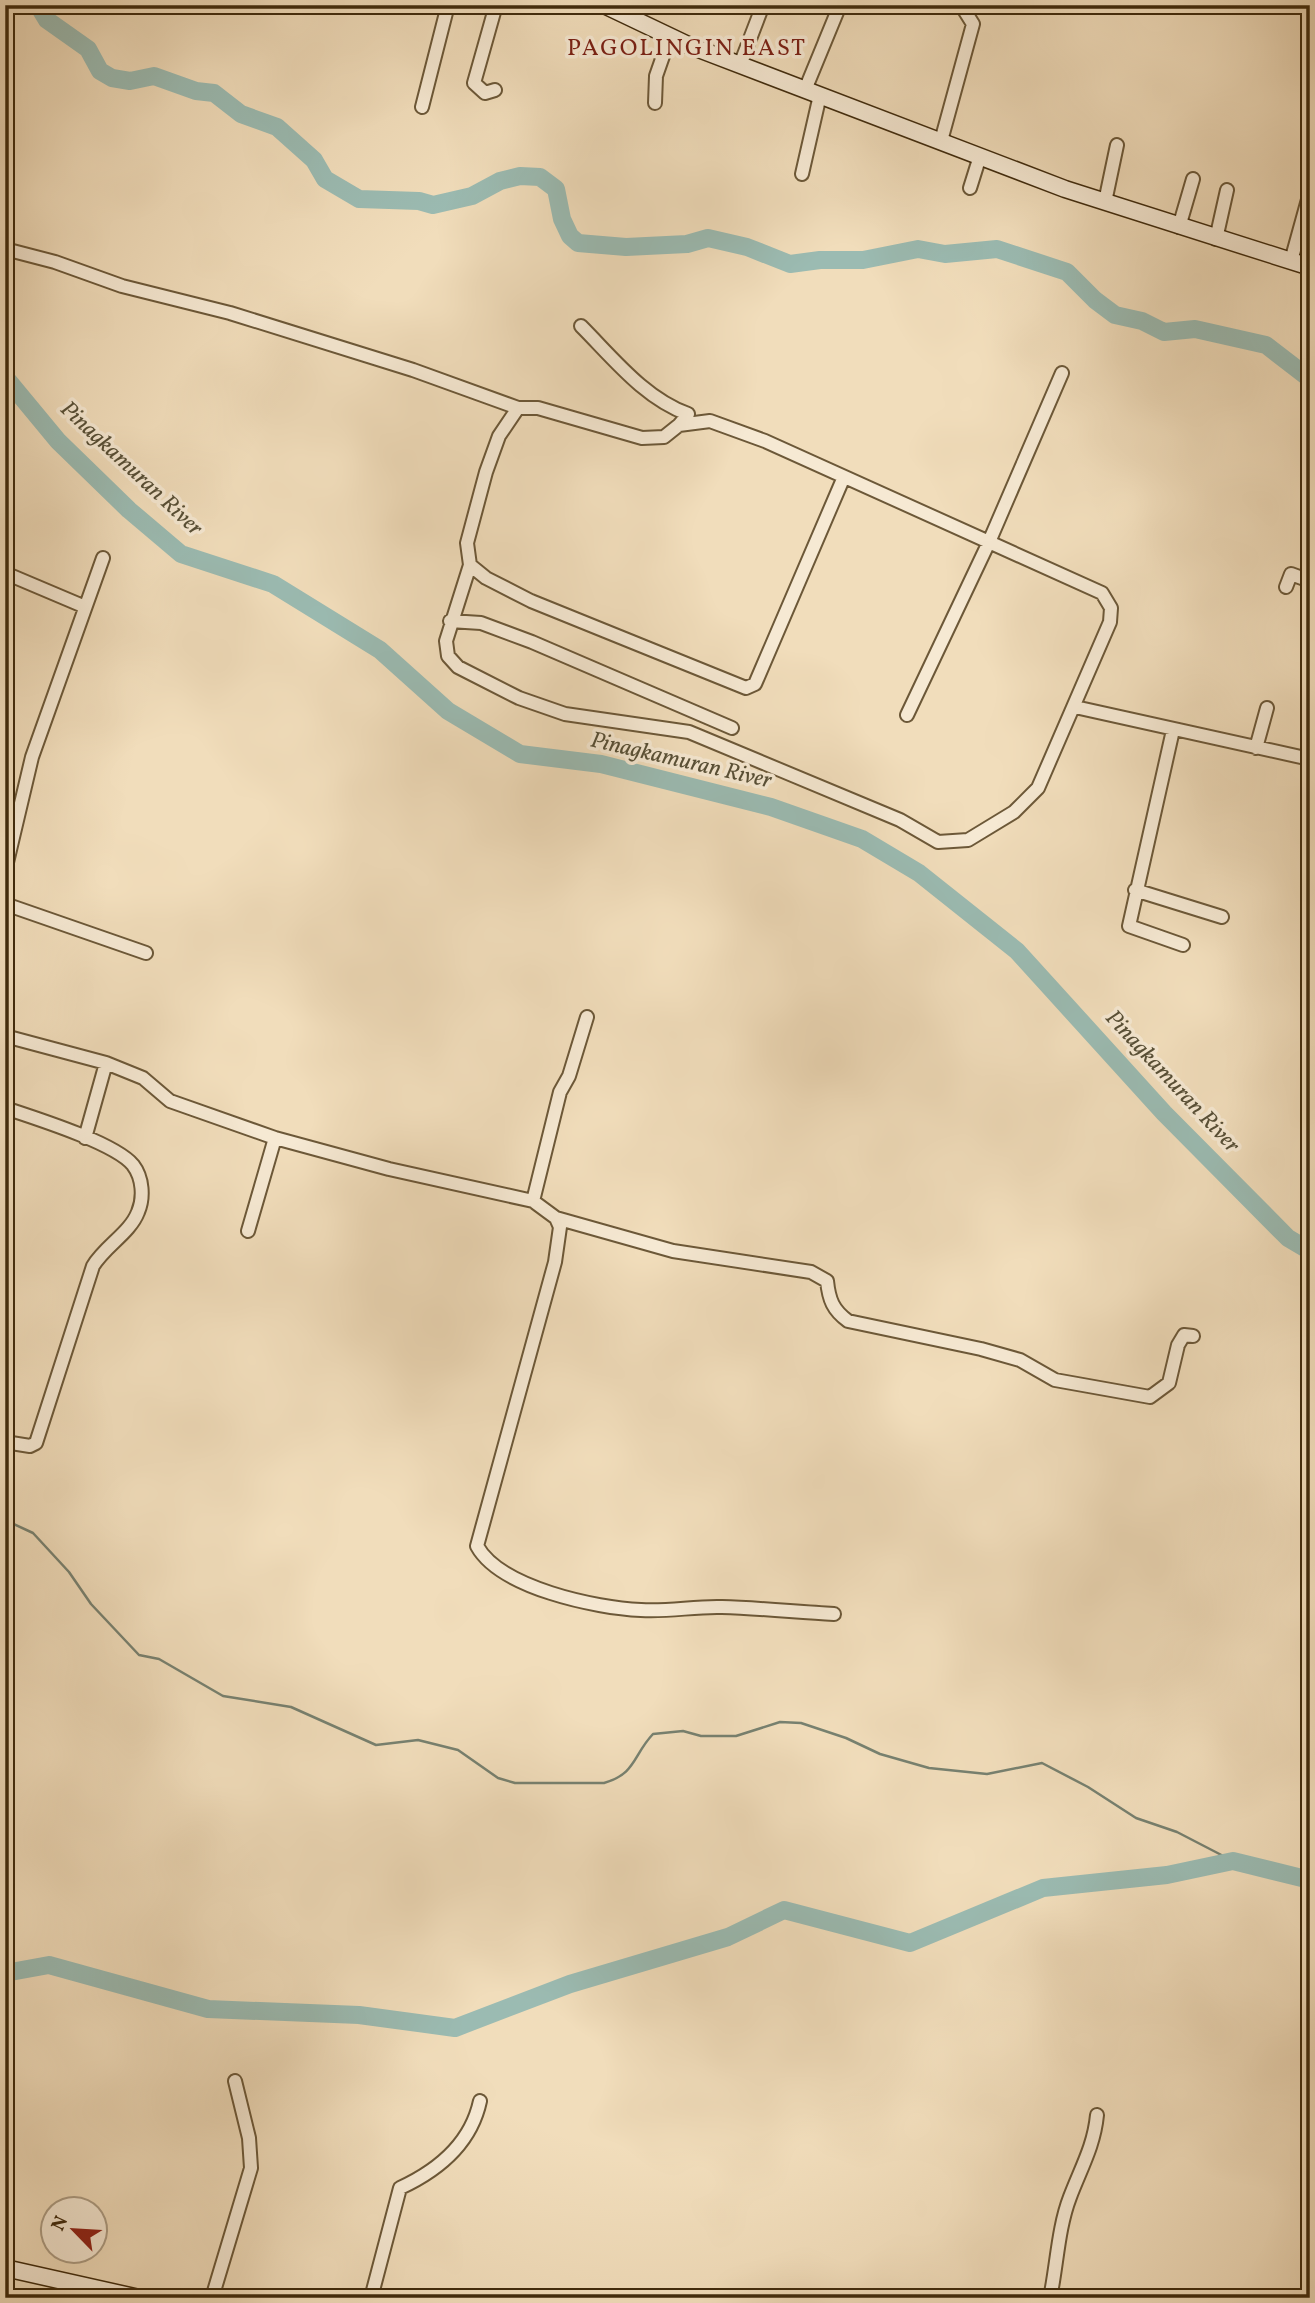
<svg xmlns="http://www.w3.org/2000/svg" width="1315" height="2303" font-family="Vollkorn,serif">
<rect width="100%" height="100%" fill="#f1ddbb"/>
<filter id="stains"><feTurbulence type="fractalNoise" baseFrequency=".00286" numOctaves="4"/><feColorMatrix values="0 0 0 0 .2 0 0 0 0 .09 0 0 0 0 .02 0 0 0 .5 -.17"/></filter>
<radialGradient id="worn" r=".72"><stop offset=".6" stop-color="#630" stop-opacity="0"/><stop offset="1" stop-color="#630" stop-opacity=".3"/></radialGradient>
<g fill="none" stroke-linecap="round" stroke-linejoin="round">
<path stroke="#778170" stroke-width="2.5" d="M 5,1520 L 33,1533 L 69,1572 L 91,1604 L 139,1655 L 159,1659 L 223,1696 L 291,1707 L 376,1745 L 418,1740 L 458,1750 L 498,1778 L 515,1783 L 604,1783 C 636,1774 633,1755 653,1734 L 683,1731 L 701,1736 L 736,1736 L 780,1722 L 801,1723 L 846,1738 L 880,1754 L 929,1768 L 987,1774 L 1042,1763 L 1088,1787 L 1136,1818 L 1177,1832 L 1233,1861"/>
<path stroke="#9bbbb2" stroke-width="18" d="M 38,5 L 47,20 L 88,49 L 100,71 L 112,78 L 130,81 L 154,76 L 196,91 L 214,93 L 241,114 L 277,127 L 314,160 L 325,179 L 359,199 L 419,201 L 433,205 L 472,196 L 500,181 L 520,176 L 540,177 L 556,189 L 562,219 L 570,236 L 578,243 L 626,247 L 687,244 L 708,238 L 747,247 L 790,264 L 820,260 L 863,260 L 918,249 L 945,254 L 997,249 L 1067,272 L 1095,300 L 1115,315 L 1142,321 L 1164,332 L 1195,329 L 1266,345 L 1310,379
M 5,377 L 58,441 L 129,510 L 181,554 L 273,584 L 380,650 L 448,711 L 520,754 L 601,764 L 771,807 L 862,839 L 919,873 L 1017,951 L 1164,1113 L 1288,1238 L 1310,1251
M 5,1973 L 49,1965 L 208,2009 L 359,2015 L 455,2028 L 570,1984 L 728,1937 L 784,1910 L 910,1943 L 1043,1888 L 1167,1875 L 1233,1861 L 1310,1880"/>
<defs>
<path id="street" d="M 740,65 L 763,5
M 495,90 L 485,93 L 474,83 L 496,5
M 805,90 L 840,5
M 655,103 L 656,76 L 670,36
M 422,107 L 448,5
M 941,141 L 973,24 L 961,5
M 802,174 L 820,95
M 970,188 L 980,156
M 1105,202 L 1117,145
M 1179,227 L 1193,179
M 1216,239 L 1227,190
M 5,249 L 55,262 L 122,286 L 230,313 L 413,370 L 518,408 L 538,408 L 642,438 L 664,437 L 679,425 L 710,421 L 765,441 L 1102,593 L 1111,608 L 1110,622 L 1038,788 L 1014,812 L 968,840 L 938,842 L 900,820 L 689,732 L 565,714 L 519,698 L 458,667 L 448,656 L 446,641 L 470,565 L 467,543 L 486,472 L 499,436 L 518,408
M 1291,261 L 1310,192
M 581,326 C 613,358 644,398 688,414 L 679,425
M 470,565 L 486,578 L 531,601 L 746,688 L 755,684 L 843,479
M 5,573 L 83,606
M 1286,587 L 1291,574 L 1310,581
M 450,621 L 481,623 L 532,642 L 732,728
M 1075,707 L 1310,759
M 907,715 L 989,542 L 1062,373
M 1173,730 L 1129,926 L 1183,945
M 1256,748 L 1267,708
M 5,871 L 32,757 L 103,558
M 1135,890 L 1222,917
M 5,904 L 146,953
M 5,1036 L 106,1063 L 143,1078 L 170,1101 L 275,1138 L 389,1169 L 533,1201 L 556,1218 L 560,1227 L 555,1262 L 477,1546 C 500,1588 596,1608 641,1610 C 668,1612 695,1606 722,1607 C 759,1608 797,1612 834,1614
M 5,1108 C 35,1118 115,1143 133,1165 C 143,1178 144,1198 138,1212 C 130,1233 105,1246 93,1266 L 36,1443 L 30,1446 L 5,1442
M 85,1138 L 106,1063
M 533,1201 L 560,1092 L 569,1076 L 587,1017
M 556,1218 L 673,1251 L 811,1272 L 827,1281 C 829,1300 833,1310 848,1321 L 981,1349 L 1020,1360 L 1055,1380 L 1150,1397 L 1169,1383 L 1178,1345 L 1184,1335 L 1193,1336
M 248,1231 L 275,1138
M 212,2298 L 251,2168 L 249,2138 L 235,2081
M 371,2298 L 400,2188 C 439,2170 471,2143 480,2101
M 1050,2298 C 1057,2265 1058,2228 1070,2197 C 1081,2168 1094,2146 1097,2115"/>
<path id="secondary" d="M 604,5 L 688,45 L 1065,189 L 1310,267
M 5,2268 L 139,2298"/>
</defs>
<use href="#street" stroke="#6c5838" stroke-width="16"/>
<use href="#secondary" stroke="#402b0d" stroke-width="19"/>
<use href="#street" stroke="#f6e9d3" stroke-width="12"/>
<use href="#secondary" stroke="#f6e9d3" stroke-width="16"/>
</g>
<g text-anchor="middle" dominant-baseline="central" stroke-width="7" stroke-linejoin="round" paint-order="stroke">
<g font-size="23" font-style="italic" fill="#574f36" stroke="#f6e9d3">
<text transform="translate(131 469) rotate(43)">Pinagkamuran River</text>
<text transform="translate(681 761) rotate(13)">Pinagkamuran River</text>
<text transform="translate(1172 1082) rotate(47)">Pinagkamuran River</text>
</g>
<g font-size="24" letter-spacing="2" fill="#7a1f14" stroke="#f6e9d3">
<text x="687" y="49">PAGOLINGIN EAST</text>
</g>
</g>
<rect width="1315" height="2303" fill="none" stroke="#f1ddbb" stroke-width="28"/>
<rect x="7" y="7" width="1301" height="2289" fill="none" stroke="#402b0d" stroke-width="3.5"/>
<rect x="14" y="14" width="1287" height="2275" fill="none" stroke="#402b0d" stroke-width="2"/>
<g transform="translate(74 2230) rotate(295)"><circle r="33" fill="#f6e9d3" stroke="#ad9d84" stroke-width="2"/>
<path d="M0-5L12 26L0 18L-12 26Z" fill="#8f2418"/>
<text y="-10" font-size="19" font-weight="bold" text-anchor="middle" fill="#402b0d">N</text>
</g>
<rect width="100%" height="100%" filter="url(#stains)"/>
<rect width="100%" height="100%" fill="url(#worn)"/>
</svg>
